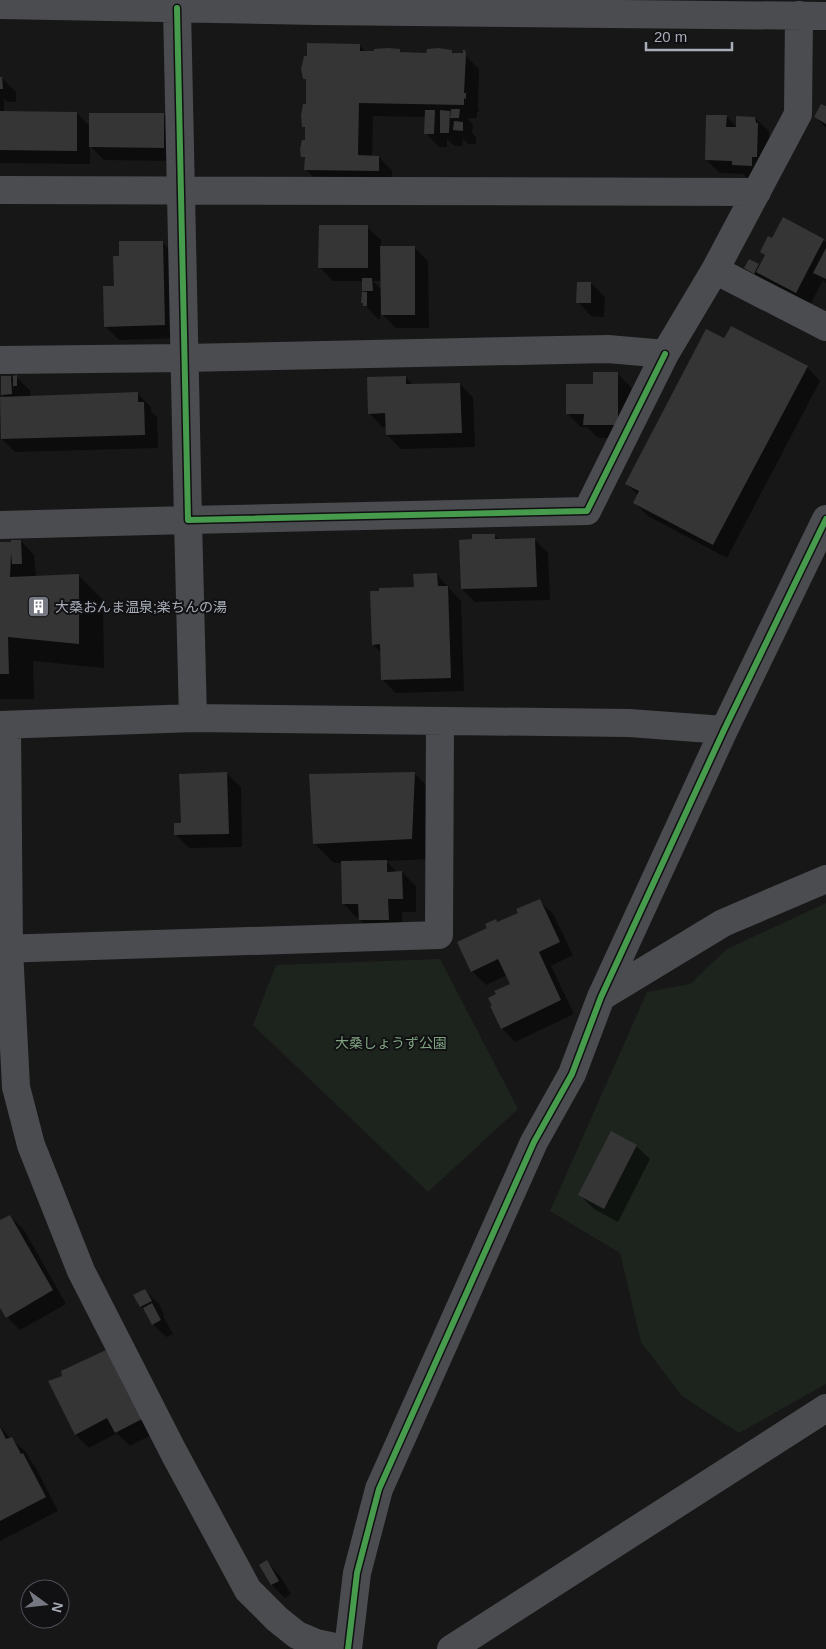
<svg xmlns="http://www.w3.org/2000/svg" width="826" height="1649" font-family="Arial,'Noto Sans JP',sans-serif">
<rect width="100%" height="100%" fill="#171717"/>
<path fill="#1d241e" d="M 826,903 L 826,1384 L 739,1433 L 682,1396 L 641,1342 L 620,1253 L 550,1211 L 647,992 L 690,984 L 727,949 Z
M 440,959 L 518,1109 L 428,1192 L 253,1025 L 276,965 Z"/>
<path fill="#0007" fill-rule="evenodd" d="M 359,45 L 366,52 L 399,50 L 403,54 L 427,54 L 452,51 L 455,55 L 465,55 L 479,69 L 478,106 L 479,112 L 477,112 L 477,118 L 467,118 L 473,124 L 472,133 L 476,137 L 476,144 L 468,144 L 463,138 L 462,146 L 455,146 L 447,139 L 447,147 L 439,147 L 426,133 L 426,117 L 373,116 L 372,157 L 379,157 L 392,171 L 392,184 L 319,183 L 306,169 L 306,160 L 303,156 L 306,141 L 307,130 L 304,127 L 307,105 L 307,81 L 305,78 Z
M 0,78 L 2,78 L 16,92 L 16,102 L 8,102 L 4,99 L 4,113 L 77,113 L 90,127 L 163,114 L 177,128 L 177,161 L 104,160 L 90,146 L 90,164 L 0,163 Z
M 826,108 L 826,128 L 815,117 Z
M 726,116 L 737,127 L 755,118 L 769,131 L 769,136 L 771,138 L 765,179 L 747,178 L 743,174 L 720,173 L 706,160 Z
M 367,227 L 381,240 L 381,247 L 414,247 L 428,261 L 429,328 L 396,328 L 381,313 L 380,319 L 378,319 L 363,303 L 366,293 L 364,291 L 363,281 L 333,281 L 320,267 ZM 373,281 L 382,281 L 382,290 Z
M 823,240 L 826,242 L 826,283 L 823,280 L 810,305 L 759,282 L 746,268 L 750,261 L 760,266 L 766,256 L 761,252 Z
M 162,242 L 176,256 L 178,338 L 119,340 L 105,326 L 115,287 L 120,257 Z
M 591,283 L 605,297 L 604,317 L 591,316 L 578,302 Z
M 725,340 L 807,367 L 820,381 L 727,558 L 648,516 L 635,503 L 638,495 L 627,484 Z
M 618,374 L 631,387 L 631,438 L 598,438 L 587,427 L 581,427 L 567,413 L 594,386 Z
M 11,377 L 14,380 L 16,377 L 30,390 L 30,397 L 138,394 L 151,407 L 151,412 L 157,417 L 158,448 L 15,452 L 2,439 L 6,398 L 2,394 Z
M 406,377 L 413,385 L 460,384 L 473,398 L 475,447 L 401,449 L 387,435 L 387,427 L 382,427 L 369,413 Z
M 494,535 L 500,540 L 535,540 L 548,553 L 550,600 L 475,602 L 462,589 L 473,541 Z
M 21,541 L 34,555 L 36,577 L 78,575 L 103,600 L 104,668 L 33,661 L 34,699 L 0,699 L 0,543 Z
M 437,575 L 461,601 L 464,691 L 396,693 L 382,679 L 381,653 L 373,644 L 415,588 Z
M 414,773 L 434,793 L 432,859 L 386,861 L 398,873 L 402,872 L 416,886 L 416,912 L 402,912 L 402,933 L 374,934 L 360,920 L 360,917 L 356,917 L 343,903 L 342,863 L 334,863 L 314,843 Z
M 227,774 L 241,787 L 242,847 L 189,848 L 176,835 L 182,824 Z
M 539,901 L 553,914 L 573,955 L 551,966 L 574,1014 L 515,1042 L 502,1028 L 511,984 L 507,975 L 486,985 L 472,971 L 489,929 L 496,920 L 499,923 L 519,914 Z
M 636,1146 L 650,1159 L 618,1222 L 594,1209 L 580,1195 Z
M 10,1216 L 24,1230 L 66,1304 L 20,1330 L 7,1317 L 0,1305 L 0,1222 Z
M 145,1291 L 159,1304 L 164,1315 L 163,1316 L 173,1334 L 166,1337 L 153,1324 L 147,1313 L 141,1307 Z
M 119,1365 L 157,1432 L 130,1446 L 117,1433 L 89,1448 L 76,1435 Z
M 0,1426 L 8,1436 L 26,1452 L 32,1463 L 36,1468 L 58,1511 L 0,1541 Z
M 267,1562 L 280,1576 L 291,1594 L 285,1598 L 272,1585 Z"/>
<path fill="#353536" d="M 307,43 L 360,44 L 360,51 L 374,51 L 374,49 L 388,48 L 400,49 L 400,52 L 426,53 L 427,49 L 438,48 L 452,50 L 452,53 L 463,53 L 463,50 L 465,50 L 466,54 L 464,93 L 466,93 L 466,99 L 464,98 L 464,105 L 359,103 L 358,155 L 379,156 L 379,171 L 304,170 L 305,157 L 301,157 L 300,149 L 302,140 L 305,140 L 305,127 L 302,127 L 301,116 L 303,104 L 306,104 L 306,79 L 303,79 L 301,69 L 304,56 L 307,56 Z
M 0,77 L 2,77 L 3,89 L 0,89 Z
M 821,104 L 826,106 L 826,124 L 814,117 Z
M 451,109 L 460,109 L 459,118 L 450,118 Z
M 425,110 L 435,110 L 434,134 L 424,134 Z
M 440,110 L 450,111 L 449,133 L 440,133 Z
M 0,111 L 77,112 L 77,151 L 0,150 Z
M 89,113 L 164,113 L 164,148 L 89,147 Z
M 706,115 L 727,115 L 726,127 L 736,127 L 736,116 L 755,117 L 756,123 L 758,123 L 757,157 L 752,157 L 752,166 L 732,165 L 732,161 L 705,160 Z
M 454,121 L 463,122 L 463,131 L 453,130 Z
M 783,217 L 824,239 L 796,293 L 756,272 L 765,255 L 760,252 L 768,236 L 772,238 Z
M 319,225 L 368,225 L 368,268 L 318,268 Z
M 119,241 L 163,241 L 165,325 L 104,327 L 103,286 L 114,286 L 113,256 L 119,256 Z
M 380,246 L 415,246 L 415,315 L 381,315 Z
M 826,248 L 826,279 L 813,273 Z
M 749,259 L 759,264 L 754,274 L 744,268 Z
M 362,278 L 372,278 L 373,291 L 362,291 Z
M 577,282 L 591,282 L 591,303 L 576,303 Z
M 362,292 L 367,292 L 367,306 L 363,306 L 363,303 L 361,303 Z
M 731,326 L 808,366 L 713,545 L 633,503 L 639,491 L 625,484 L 706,329 L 724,338 Z
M 593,372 L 618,372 L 618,425 L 583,425 L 584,414 L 566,414 L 566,384 L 593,384 Z
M 17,375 L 17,386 L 13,386 L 13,376 Z
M 1,376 L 11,376 L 12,394 L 1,395 Z
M 406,376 L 406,384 L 460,383 L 462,433 L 386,435 L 385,413 L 368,414 L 367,377 Z
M 138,392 L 138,402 L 144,402 L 145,435 L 1,439 L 0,397 Z
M 472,534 L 495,534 L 495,539 L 535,538 L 537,587 L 461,589 L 459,540 L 472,539 Z
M 11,540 L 21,540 L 22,564 L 12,564 L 11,553 L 10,577 L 79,574 L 79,644 L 8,637 L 9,674 L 0,674 L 0,542 L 11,542 Z
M 437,573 L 438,586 L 448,586 L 451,678 L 381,680 L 380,644 L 372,645 L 370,591 L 379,591 L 379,588 L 414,587 L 413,574 Z
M 227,772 L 229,834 L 174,835 L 174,823 L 181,823 L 179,774 Z
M 415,772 L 412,839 L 313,844 L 309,774 Z
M 387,860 L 387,872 L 402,871 L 403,899 L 388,899 L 389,920 L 359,920 L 358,904 L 342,904 L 341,861 Z
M 540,899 L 560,942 L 539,952 L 561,1000 L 501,1029 L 490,1006 L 492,1006 L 488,998 L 496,994 L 494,991 L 510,984 L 498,959 L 471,972 L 457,942 L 487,928 L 485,924 L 496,919 L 497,922 L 518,913 L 516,909 Z
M 611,1131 L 637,1145 L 604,1209 L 578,1195 Z
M 10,1215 L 53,1290 L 6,1318 L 0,1308 L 0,1220 Z
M 145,1289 L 152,1301 L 140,1307 L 133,1295 Z
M 152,1303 L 161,1320 L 152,1325 L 143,1308 Z
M 106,1350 L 144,1418 L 115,1433 L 107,1418 L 75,1435 L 48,1381 L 62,1376 L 61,1371 Z
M 0,1427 L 6,1439 L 12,1437 L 21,1454 L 23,1453 L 46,1497 L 0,1521 Z
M 267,1560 L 279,1581 L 271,1585 L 259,1565 Z"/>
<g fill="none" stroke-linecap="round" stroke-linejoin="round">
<path stroke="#4b4c50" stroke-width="28" d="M 0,5 L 316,11 L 826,16
M 177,8 L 188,520 L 587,511 L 665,354
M 0,190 L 757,192
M 715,270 L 798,114 L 799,15
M 0,360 L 184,358 L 608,349 L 665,354 L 715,270 L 826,327
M 0,525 L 188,520 L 193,718
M 0,725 L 193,718 L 629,723 L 724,730
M 7,725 L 9,949 L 16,1087 L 31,1145 L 81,1271 L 174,1453 L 248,1590 L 277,1619 L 297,1635 L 316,1643 L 344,1649
M 0,949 L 439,935 L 440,721
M 601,997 L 723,923 L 826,879
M 348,1649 L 357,1573 L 379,1489 L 534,1142 L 572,1074 L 601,997 L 724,730 L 826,519
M 451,1649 L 826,1408"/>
<defs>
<path id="cycleway" d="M 177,8 L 188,520 L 587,511 L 665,354
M 348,1649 L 357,1573 L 379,1489 L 534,1142 L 572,1074 L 601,997 L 724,730 L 826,519"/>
</defs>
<use href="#cycleway" stroke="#111113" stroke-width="9"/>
<use href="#cycleway" stroke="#469c4c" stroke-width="6"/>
</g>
<defs>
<symbol id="building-square" viewBox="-11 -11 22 22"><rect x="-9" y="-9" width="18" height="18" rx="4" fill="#757880" stroke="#111113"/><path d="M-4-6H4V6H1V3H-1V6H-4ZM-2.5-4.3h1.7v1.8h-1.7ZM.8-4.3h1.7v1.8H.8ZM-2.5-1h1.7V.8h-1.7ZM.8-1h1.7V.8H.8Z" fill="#fff"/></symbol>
</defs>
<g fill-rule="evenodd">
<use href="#building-square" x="26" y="594" width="25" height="25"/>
</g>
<g text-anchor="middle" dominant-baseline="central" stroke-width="4" stroke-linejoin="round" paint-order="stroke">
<g font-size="14" fill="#a8adb8" stroke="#111113" text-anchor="start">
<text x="55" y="607">大桑おんま温泉;楽ちんの湯</text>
</g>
<g font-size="14" fill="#7fa381" stroke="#111113">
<text x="391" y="1043">大桑しょうず公園</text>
</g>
</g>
<g transform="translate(45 1604) rotate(105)"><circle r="24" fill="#111113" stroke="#4d4f55"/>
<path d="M0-4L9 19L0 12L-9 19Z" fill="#757880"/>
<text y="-8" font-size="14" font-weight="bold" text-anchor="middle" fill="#a8adb8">N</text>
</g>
<path d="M646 42v8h86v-8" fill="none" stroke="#a8adb8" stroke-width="2.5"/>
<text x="654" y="42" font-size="15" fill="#a8adb8" stroke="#111113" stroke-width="4" paint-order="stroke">20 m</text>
</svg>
